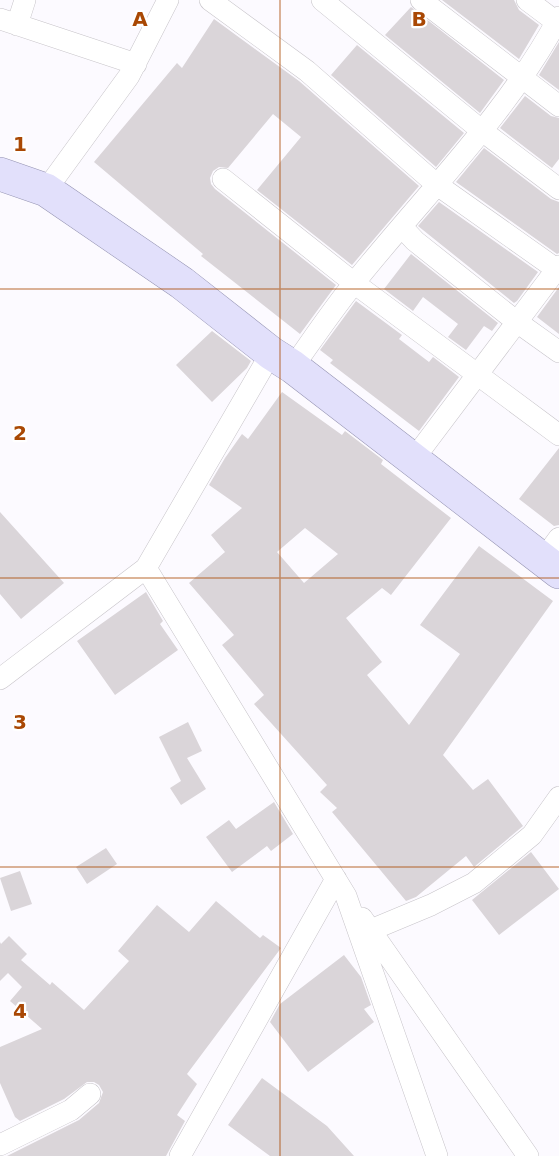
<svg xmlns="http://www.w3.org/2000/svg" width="559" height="1156" font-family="'DejaVu Sans',sans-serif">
<rect width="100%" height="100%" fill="#fcfaff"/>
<path fill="#dad5d9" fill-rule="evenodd" d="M 442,0 L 514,0 L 519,10 L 539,25 L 519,59 Z
M 411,7 L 504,80 L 480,113 L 385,35 Z
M 214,19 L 299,81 L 419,186 L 352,265 L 257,190 L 301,137 L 273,114 L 228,168 L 219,167 L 213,171 L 210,178 L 211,184 L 215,189 L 336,285 L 300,334 L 201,256 L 203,254 L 94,162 L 177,63 L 182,68 Z
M 559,42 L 559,90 L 539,75 Z
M 357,45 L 464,133 L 436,167 L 331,75 Z
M 525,96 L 551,116 L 559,118 L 559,159 L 552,168 L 500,128 Z
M 484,148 L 551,199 L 559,202 L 559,253 L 557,254 L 456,182 Z
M 439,202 L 538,272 L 517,301 L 514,303 L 418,226 Z
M 411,254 L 498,323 L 492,331 L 484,326 L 466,350 L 448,337 L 458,324 L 423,297 L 413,311 L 384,289 Z
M 559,287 L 559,334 L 537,317 Z
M 356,301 L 402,335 L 399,339 L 429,362 L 433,357 L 459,377 L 419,431 L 330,363 L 333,360 L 320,350 Z
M 212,331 L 251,361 L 247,368 L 212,402 L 176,365 Z
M 282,392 L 342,435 L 345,431 L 383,460 L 381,464 L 451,518 L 391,595 L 382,588 L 346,618 L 382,662 L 367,675 L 409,725 L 460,654 L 420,625 L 479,546 L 553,601 L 443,755 L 473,790 L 488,779 L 523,826 L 474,867 L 466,856 L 416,897 L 406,901 L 332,812 L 337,808 L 320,792 L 327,785 L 254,704 L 264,695 L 222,645 L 234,635 L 189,583 L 225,552 L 211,535 L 242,508 L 209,485 L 225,458 L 242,434 L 248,439 ZM 305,528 L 338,554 L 304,583 L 277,552 Z
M 559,448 L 559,525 L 554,526 L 519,499 Z
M 0,512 L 64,583 L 21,619 L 0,594 Z
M 146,592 L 163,621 L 160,624 L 178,650 L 115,695 L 77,641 Z
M 188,722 L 202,751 L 187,758 L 206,789 L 181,805 L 170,788 L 181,781 L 159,737 Z
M 274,802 L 293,834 L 271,851 L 267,846 L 232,872 L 206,837 L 229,820 L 236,829 Z
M 106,848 L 117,864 L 87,884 L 76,867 Z
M 531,852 L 559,889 L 499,935 L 472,900 Z
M 20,871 L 32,904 L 11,911 L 0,878 Z
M 216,901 L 260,938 L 263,935 L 281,948 L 187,1074 L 197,1084 L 177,1115 L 185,1121 L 166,1156 L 7,1156 L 79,1120 L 99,1103 L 103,1092 L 99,1085 L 94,1082 L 87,1082 L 64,1099 L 20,1121 L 15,1117 L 0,1083 L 0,1047 L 42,1029 L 10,1001 L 22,987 L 8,973 L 0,981 L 0,942 L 1,944 L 9,936 L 27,954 L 21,960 L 50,985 L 52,982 L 84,1010 L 129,961 L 118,951 L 157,905 L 189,932 Z
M 344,955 L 361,977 L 371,1005 L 364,1009 L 374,1022 L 308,1072 L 270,1022 L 280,1004 Z
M 262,1078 L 327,1126 L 354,1156 L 270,1156 L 228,1125 Z"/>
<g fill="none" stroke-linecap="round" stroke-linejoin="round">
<defs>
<path id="street" d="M 210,0 L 307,71 L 436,184 L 559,271
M 322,0 L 481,130 L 559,189
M 421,0 L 559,106
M 527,0 L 559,24
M 0,19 L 136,64
M 17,25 L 25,0
M 223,179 L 354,283 L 559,435
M 46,190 L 129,76 L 168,0
M 402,227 L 415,241 L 517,322 L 559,352
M 271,353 L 146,568 L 346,896 L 437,1156
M 293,367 C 313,339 333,309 355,282 C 422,198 509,112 559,17
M 413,460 L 559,266
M 543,560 L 559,538
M 0,679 L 146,568
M 362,918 L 528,1156
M 371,930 L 431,905 L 474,883 L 532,835 L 559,797
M 0,1145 L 71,1110 L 90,1094
M 180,1156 L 336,879"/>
<path id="primary" d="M 0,174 L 46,190 L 182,283 L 271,353 L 293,367 L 559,572"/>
</defs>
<use href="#street" stroke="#c7c4c9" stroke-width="22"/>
<use href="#primary" stroke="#9594b2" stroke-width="34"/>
<use href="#street" stroke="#fff" stroke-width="21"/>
<use href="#primary" stroke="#e2e0fb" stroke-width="33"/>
</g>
<path fill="none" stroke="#a94804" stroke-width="1.5" stroke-opacity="0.55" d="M 280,0 L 280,1156M 0,289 L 559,289M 0,578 L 559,578M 0,867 L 559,867"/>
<g font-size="20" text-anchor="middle" font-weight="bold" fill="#a94804" stroke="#fff" stroke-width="4.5" stroke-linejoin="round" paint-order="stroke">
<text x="140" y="26">A</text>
<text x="419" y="26">B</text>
<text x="20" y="151">1</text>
<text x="20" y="440">2</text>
<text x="20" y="729">3</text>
<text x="20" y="1018">4</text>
</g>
</svg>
